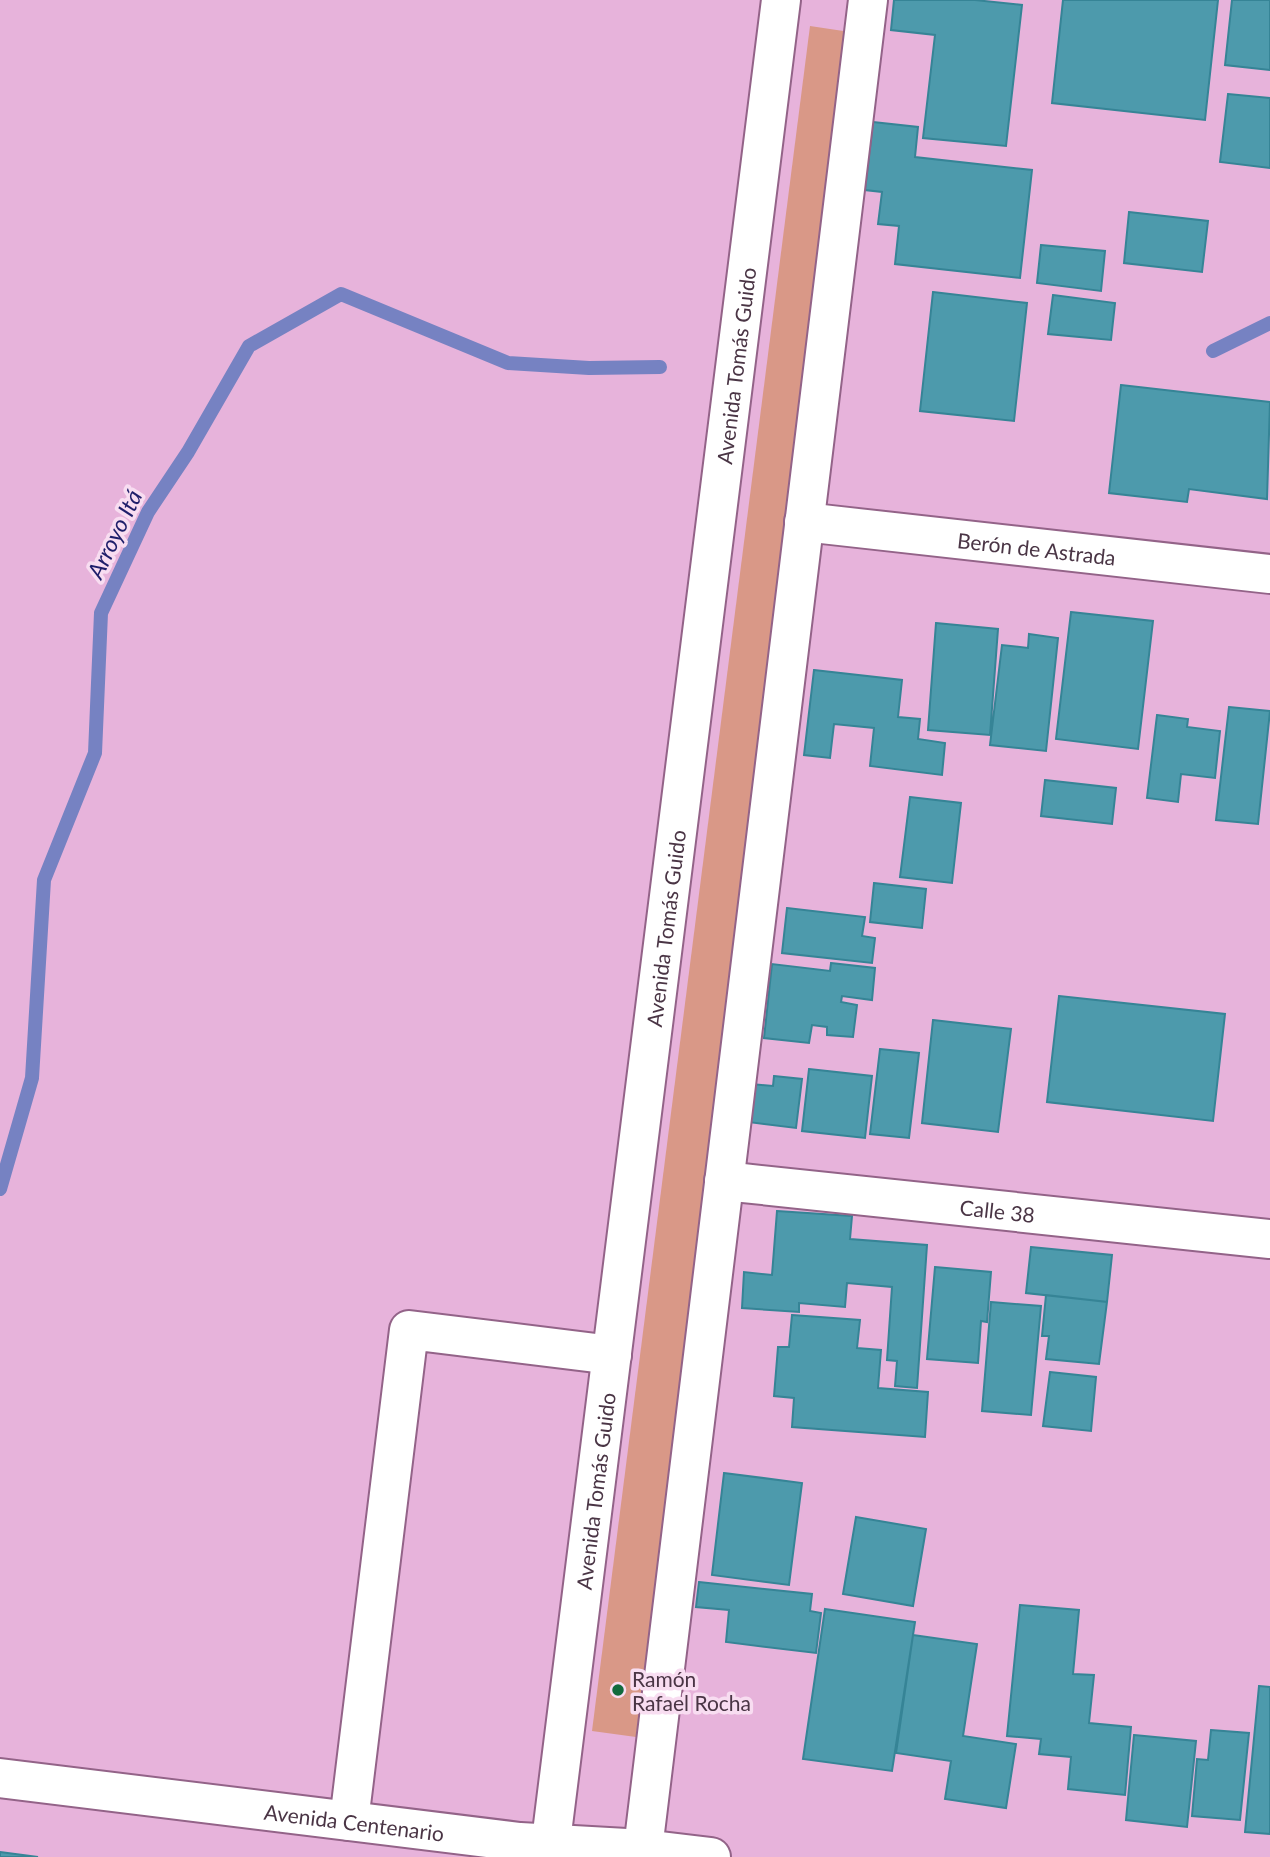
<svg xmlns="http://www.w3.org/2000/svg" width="1270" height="1857" font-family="Lato,sans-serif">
<rect width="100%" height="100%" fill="#e7b3db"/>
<path fill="#d99887" d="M 810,26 L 850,32 L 636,1737 L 592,1731 Z"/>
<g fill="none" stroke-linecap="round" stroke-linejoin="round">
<path stroke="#7682c2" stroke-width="14" d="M 1213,351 L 1270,323
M 0,1189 L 32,1078 L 44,880 L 95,753 L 101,613 L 148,512 L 188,452 L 249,346 L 341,294 L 508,363 L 589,368 L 660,367"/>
</g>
<path fill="#4d9aac" stroke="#368496" stroke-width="2" d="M 894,0 L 975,0 L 1022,5 L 1006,146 L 923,138 L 935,35 L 891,30 Z
M 1063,0 L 1218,0 L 1205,120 L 1052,103 Z
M 1232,0 L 1270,0 L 1270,70 L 1225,65 Z
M 1228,94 L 1270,98 L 1270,168 L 1220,162 Z
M 873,122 L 918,127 L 915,157 L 1032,170 L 1020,278 L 895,264 L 899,226 L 878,224 L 882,192 L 865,190 Z
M 1129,212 L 1208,221 L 1202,272 L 1124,263 Z
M 1041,245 L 1105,251 L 1101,291 L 1037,283 Z
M 933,292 L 1027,303 L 1014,421 L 920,411 Z
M 1053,295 L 1115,303 L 1111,340 L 1048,334 Z
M 1121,385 L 1270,402 L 1267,499 L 1189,489 L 1187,502 L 1109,493 Z
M 1071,612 L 1153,621 L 1138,749 L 1056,739 Z
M 936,623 L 998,629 L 990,735 L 928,730 Z
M 1029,634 L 1058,638 L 1046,751 L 990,745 L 1002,645 L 1028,648 Z
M 814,670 L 902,680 L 898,717 L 920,719 L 918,739 L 945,743 L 942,775 L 870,766 L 874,728 L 834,724 L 830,758 L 804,755 Z
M 1229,707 L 1270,711 L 1258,824 L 1216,820 Z
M 1157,715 L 1188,719 L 1187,727 L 1220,731 L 1215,778 L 1181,774 L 1178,802 L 1147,798 Z
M 1045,780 L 1116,788 L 1112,824 L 1041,816 Z
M 910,797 L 961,803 L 952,883 L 900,877 Z
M 874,883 L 926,889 L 922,928 L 870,922 Z
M 787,908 L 865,917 L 862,936 L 875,938 L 872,963 L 782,953 Z
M 831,963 L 875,968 L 872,1000 L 842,996 L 841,1002 L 857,1005 L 853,1037 L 827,1035 L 827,1027 L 812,1025 L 809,1043 L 764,1038 L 772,964 L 830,971 Z
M 1059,996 L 1225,1014 L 1213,1121 L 1047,1102 Z
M 933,1020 L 1011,1029 L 998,1132 L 922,1123 Z
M 880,1049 L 919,1053 L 909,1138 L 870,1134 Z
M 809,1069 L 872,1076 L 865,1138 L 802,1131 Z
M 774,1076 L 802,1079 L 796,1128 L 748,1122 L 752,1084 L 773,1086 Z
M 777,1211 L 852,1216 L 850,1239 L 927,1245 L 917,1388 L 895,1386 L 897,1361 L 887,1360 L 892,1287 L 847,1283 L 845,1307 L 799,1303 L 799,1312 L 742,1308 L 744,1272 L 772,1275 Z
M 1031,1247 L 1112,1255 L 1107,1302 L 1026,1293 Z
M 935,1267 L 991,1272 L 987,1322 L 981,1321 L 978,1363 L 927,1359 Z
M 1046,1295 L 1107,1302 L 1099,1364 L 1046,1359 L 1049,1336 L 1042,1336 Z
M 991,1302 L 1041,1306 L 1031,1415 L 982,1411 Z
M 792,1315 L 860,1320 L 857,1348 L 881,1350 L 878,1388 L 928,1392 L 925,1437 L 792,1427 L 794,1398 L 774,1396 L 778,1347 L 789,1347 Z
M 1050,1372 L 1096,1377 L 1091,1431 L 1043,1426 Z
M 724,1473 L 802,1483 L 789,1585 L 712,1575 Z
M 856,1517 L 926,1529 L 913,1606 L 843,1594 Z
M 699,1582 L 812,1594 L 810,1611 L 821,1613 L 816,1653 L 726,1642 L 729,1610 L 696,1607 Z
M 1020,1605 L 1079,1610 L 1073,1674 L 1094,1675 L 1089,1723 L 1131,1727 L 1125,1795 L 1068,1789 L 1071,1757 L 1039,1754 L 1041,1739 L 1007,1736 Z
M 825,1609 L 915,1622 L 892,1771 L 803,1759 Z
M 913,1635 L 977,1644 L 963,1736 L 1016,1744 L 1006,1808 L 945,1799 L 951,1761 L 896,1753 Z
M 1259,1686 L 1270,1687 L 1270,1834 L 1245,1832 Z
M 1211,1730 L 1249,1733 L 1240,1820 L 1192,1816 L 1197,1759 L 1208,1760 Z
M 1134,1735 L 1196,1741 L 1187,1827 L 1126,1820 Z
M 0,1852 L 38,1857 L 0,1857 Z"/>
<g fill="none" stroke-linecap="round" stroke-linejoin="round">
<defs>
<g id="minor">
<path id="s1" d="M 804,522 L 1270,574"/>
<path id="s2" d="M 724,1181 L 1270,1239"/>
<path d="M 349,1821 L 409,1330 L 612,1355"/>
</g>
<g id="major">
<path id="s3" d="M 0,1778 L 520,1842 L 644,1849 L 711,1857"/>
<path id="s4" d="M 549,1857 L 781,0"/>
<path d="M 642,1857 L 868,0"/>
</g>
</defs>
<use href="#minor" stroke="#936388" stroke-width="42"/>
<use href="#major" stroke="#936388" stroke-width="42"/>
<use href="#minor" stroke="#fff" stroke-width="38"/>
<use href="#major" stroke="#fff" stroke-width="38"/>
</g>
<circle fill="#116a3d" stroke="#f8ddf1" stroke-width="2.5" cx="618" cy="1690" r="7"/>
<g text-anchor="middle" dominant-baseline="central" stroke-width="7" stroke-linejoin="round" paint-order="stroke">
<g font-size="21" fill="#4a3545" stroke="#f8ddf1">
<text stroke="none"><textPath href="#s4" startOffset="1503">Avenida Tomás Guido</textPath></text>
<text stroke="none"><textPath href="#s1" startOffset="234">Berón de Astrada</textPath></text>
<text stroke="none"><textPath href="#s4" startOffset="936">Avenida Tomás Guido</textPath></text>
<text stroke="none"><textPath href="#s2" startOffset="275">Calle 38</textPath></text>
<text stroke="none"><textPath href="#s4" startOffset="369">Avenida Tomás Guido</textPath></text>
<text stroke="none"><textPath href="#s3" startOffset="357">Avenida Centenario</textPath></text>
</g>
<g font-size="21" fill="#4a3545" stroke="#f8ddf1" text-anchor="start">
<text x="632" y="1678">Ramón<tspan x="632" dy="24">Rafael Rocha</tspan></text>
</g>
<g font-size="23" font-style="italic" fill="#1e1e6a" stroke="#f8ddf1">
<text transform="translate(114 534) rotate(-64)">Arroyo Itá</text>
</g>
</g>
</svg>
